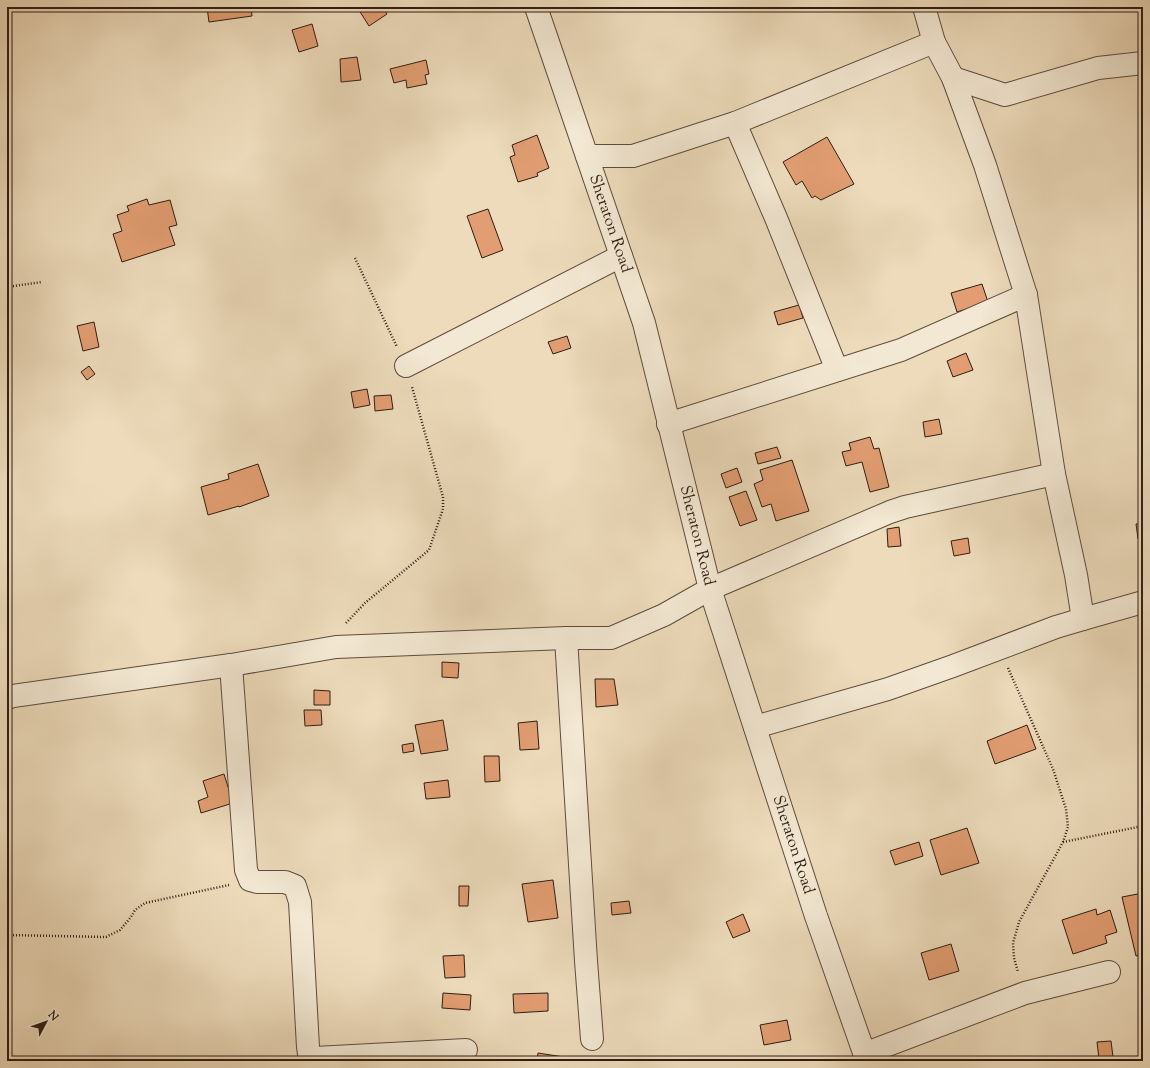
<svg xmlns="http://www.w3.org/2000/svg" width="1150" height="1068" font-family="'Sorts Mill Goudy',serif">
<rect width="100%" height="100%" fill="#eddbbb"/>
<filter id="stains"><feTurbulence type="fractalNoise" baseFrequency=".005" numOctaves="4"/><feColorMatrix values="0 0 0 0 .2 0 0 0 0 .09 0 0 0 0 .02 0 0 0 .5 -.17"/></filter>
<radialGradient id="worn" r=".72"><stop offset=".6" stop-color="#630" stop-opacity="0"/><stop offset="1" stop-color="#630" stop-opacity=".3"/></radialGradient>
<path fill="#e29e72" stroke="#2e1d13" d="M 207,7 L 251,7 L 252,16 L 209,22 Z
M 357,7 L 382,7 L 387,14 L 369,26 Z
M 312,24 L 318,46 L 299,52 L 292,30 Z
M 357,57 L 361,80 L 341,82 L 340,59 Z
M 426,60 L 429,74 L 425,75 L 427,84 L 407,88 L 406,80 L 394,83 L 390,69 Z
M 537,135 L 549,168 L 537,173 L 538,176 L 518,182 L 510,157 L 515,155 L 512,145 Z
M 827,137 L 854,184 L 821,200 L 815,196 L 812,198 L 802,181 L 796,185 L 783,162 Z
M 147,199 L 149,205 L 170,200 L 177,225 L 169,227 L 175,245 L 122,262 L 113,234 L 122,231 L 117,215 L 129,211 L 127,206 Z
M 488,209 L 503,250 L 482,258 L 467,216 Z
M 982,284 L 988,302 L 957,312 L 951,293 Z
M 799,305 L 803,318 L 778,325 L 774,312 Z
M 94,322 L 99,347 L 83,351 L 77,326 Z
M 567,336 L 571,348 L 553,354 L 548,342 Z
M 966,353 L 973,370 L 953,377 L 947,361 Z
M 89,366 L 95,374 L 87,380 L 81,372 Z
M 367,389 L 370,405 L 354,408 L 351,392 Z
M 391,395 L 393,409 L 375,411 L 374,396 Z
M 939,419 L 942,434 L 925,437 L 923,422 Z
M 870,437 L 874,449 L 879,448 L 889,487 L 870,492 L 862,462 L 846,466 L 842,452 L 851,450 L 849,443 Z
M 777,447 L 781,458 L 758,464 L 755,453 Z
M 792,460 L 809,511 L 776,521 L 771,504 L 762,507 L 754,484 L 763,480 L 760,470 Z
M 258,464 L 269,496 L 239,507 L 239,506 L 208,515 L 201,487 L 229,479 L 228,474 Z
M 737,468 L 742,482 L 726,488 L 721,474 Z
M 746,491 L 757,520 L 740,526 L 729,497 Z
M 1143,523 L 1143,539 L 1138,539 L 1136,524 Z
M 899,527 L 901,546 L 888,547 L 887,529 Z
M 968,538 L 970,553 L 954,556 L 951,541 Z
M 442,662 L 459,663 L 458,678 L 442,677 Z
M 595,679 L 614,679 L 618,705 L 596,707 Z
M 314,690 L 330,691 L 330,705 L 314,705 Z
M 304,710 L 321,710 L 322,725 L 305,726 Z
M 443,720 L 448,750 L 421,754 L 415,725 Z
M 537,721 L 539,749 L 520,750 L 518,723 Z
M 1027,725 L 1036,749 L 995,764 L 987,741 Z
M 413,743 L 414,751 L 403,753 L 402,745 Z
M 484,756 L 499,756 L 500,781 L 485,782 Z
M 224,774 L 233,803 L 201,813 L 198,801 L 208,797 L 203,781 Z
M 448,780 L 450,797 L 426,799 L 424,783 Z
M 967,828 L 979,863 L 941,875 L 930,840 Z
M 919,842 L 923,856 L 895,865 L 890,851 Z
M 553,880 L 558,918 L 528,922 L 522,884 Z
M 459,886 L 469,886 L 468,906 L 459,906 Z
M 1143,893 L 1143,955 L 1136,956 L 1122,897 Z
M 629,901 L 631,913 L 612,915 L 611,903 Z
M 1096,909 L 1097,915 L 1110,910 L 1117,932 L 1105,936 L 1107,943 L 1073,954 L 1062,920 Z
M 743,914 L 750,931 L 733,938 L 726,922 Z
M 951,944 L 959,971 L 929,980 L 921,953 Z
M 464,955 L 465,977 L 445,978 L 443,956 Z
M 443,993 L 471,995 L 470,1010 L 442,1008 Z
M 548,993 L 548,1011 L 514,1013 L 513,994 Z
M 787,1020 L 791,1040 L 764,1045 L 760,1025 Z
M 1111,1041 L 1113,1057 L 1099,1059 L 1097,1042 Z
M 538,1053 L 583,1060 L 582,1061 L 537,1061 Z"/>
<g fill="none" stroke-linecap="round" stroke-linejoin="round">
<defs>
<g id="street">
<path id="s1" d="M 536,7 L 644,323 L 710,589 L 816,916 L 867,1061"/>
<path d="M 953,78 L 1005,95 L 1098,68 L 1143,63"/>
<path d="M 735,123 L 776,218 L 837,370"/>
<path d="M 587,156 L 633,156 L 735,123 L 934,42"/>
<path d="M 1026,295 L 1054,474 L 1076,575 L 1083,619 L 1143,602"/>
<path d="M 406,366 L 621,256"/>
<path d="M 668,424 L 901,350 L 1026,295 L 985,165 L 953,78 L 934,42 L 924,7"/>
<path d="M 566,638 L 586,961 L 592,1039"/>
<path d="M 231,665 L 246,870 L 250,880 L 257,882 L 285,882 L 295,886 L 300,902 L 308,1047 L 309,1054 L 315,1058 L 466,1050"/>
<path d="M 7,698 L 13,696 L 231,665 L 336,647 L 566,638 L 611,638 L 664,615 L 710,589 L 890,512 L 905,507 L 1054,474"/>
<path d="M 755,727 L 888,689 L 953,666 L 1056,627 L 1083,619"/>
<path d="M 864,1054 L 1025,993 L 1109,972"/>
</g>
</defs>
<use href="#street" stroke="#5e4c3d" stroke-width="24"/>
<path stroke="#2e1d13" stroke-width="2.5" stroke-dasharray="1 2" stroke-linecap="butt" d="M 355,258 L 397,347
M 7,287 L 42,282
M 346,623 L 365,603 L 429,550 L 443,509 L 443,497 L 412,387
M 1008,668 L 1053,769 L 1066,809 L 1068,827 L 1063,842 L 1019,922 L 1013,943 L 1014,958 L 1018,972
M 1063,842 L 1143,826
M 7,935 L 106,937 L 120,930 L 131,917 L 135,910 L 145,903 L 229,885"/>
<use href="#street" stroke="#f3e8d3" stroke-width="22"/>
</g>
<g text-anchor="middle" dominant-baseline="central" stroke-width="3" stroke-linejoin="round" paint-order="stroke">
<g font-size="16" fill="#2e1d13" stroke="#f3e8d3">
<text stroke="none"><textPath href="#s1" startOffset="229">Sheraton Road</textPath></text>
<text stroke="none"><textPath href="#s1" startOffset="553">Sheraton Road</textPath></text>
<text stroke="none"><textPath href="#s1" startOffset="877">Sheraton Road</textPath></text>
</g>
</g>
<rect width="1150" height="1068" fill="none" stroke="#eddbbb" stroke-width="24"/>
<rect x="8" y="8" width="1134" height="1052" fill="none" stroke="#2e1d13" stroke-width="2"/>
<rect x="12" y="12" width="1126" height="1044" fill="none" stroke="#2e1d13"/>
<g transform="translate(46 1022) rotate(49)" stroke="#f3e8d3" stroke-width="3" paint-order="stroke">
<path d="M0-3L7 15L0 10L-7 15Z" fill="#2e1d13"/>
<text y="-6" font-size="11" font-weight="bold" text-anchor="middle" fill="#2e1d13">N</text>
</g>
<rect width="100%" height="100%" filter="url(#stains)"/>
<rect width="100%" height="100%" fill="url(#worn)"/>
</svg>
